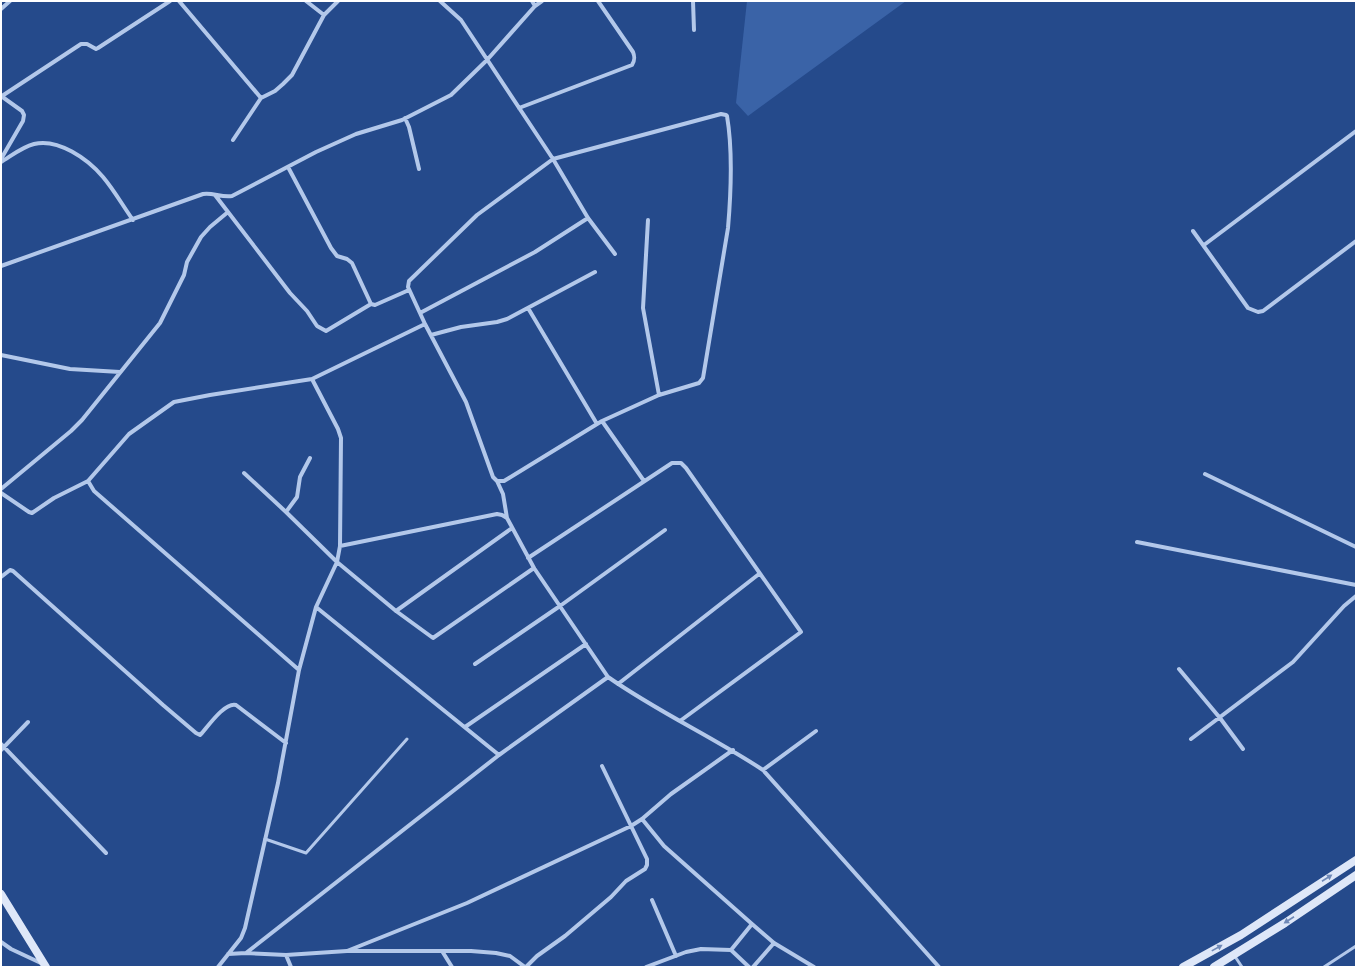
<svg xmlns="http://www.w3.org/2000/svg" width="1357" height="968" font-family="'Fira Sans Condensed',sans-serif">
<rect width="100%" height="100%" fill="#254a8b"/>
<path fill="#3a63a7" d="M 747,1 L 906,1 L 748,116 L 736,103 Z"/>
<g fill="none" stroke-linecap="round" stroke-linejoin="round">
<path stroke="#b3c8ea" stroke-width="3" d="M 265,839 L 306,853 L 407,739
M 1234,955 L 1242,967
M 1324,967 L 1356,946"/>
<path stroke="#b3c8ea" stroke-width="4" d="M 179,1 L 261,98
M 306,1 L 324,15
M 440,1 L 461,20 L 553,159 L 588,218 L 615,254
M 532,1 L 535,6
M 693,1 L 694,30
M 1,9 L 10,1
M 1,96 L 22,111 L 24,115 L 23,121 L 1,159
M 2,96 L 81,44 L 87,44 L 96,49 L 98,48 L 170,1
M 519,108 L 632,65 C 635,60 635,57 633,52 L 598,1
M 721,114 L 726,115 L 727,116 C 733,151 731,193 728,228 L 703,378 L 699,383 L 659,395 L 602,421 L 504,481 L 497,481 L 493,477 L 466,402 L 425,324 L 408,287 L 409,281 L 477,215 L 553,159 Z
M 405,118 L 409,127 L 419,169
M 233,140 L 261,98 L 275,91 L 283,84 L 292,75 L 324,15 L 338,1
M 1,162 C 11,156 22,147 34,144 C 58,138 88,159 103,177 C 114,190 123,206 133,220
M 288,167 L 331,248 L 337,256 L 347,259 L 352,263 L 371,304 L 375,305 L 409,290
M 215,195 L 290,293 L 307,311 L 317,326 L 326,331 L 371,304
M 648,220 L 643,308 L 659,395
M 1193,231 L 1248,308 L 1258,312 L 1263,311 L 1356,241
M 1204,245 L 1356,131
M 1,266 L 203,194 C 212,192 222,198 232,196 L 316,152 L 356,134 L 402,120 L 451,95 L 487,60 L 535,6 L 542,1
M 528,308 L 597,424
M 420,313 L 535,252 L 588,218
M 431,335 L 461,327 L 497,322 L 507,319 L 595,272
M 1,355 L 70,369 L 120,372
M 312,379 L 425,324
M 602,421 L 644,481
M 244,473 L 286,512 L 337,562
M 1205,474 L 1356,547
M 497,481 L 503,494 L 507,518
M 1,489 L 71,431 L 82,420 L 160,323 L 184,275 L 187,262 L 201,237 L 210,227 L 228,212
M 1,493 L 29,512 L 32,513 L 54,498 L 88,481
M 286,512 L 297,497 L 300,477 L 310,458
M 1137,542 L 1356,585
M 528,558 L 672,463 L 681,463 L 686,468 L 801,632 L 680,721
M 337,562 L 340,546 L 497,514 L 502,515 L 507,518 L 534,568
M 1,577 L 10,570 L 13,571 L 163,705 L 196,733 L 200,735 L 202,733 C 209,725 225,702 236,705 L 286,743
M 396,611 L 512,528
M 475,664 L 560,606 L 665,530
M 1179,669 L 1220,718 L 1243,749
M 299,670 L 94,491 L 88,481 L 129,434 L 174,402 L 210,395 L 312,379 L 338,429 L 341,438 L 340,546
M 608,677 C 658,712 713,737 763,770 L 816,731
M 618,684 L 759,574
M 465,727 L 586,644
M 1191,739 L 1293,662 L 1344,606 L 1356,596
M 1,744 L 106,853
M 1,750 L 28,722
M 763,770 L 939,967
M 642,819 L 664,846 L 752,924 L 774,943 L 814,967
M 652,900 L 676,956
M 1,942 L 11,949 L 43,964
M 731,950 L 749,967
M 347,951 L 467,903 L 631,826 L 642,819 L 671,794 L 733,750
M 442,951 L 452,967
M 246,953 L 499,755 L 608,677 L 534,568 L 433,638 L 396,611 L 337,562 L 316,607
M 228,954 L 246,953 L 286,955 L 347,951 L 471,951 L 496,953 L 510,956 L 525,967
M 286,955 L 291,967
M 218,967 L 241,938 L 245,928 L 278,783 L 299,670 L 316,607 L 499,755
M 526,967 L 537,956 L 565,936 L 611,897 L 626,881 L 645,869 L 647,865 L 647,859 L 602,766
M 646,967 L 686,952 L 701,949 L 731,950 L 752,924
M 753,967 L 774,943"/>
<path stroke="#dee7f8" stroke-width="8" d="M 1,894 L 46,967
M 1183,967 L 1241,935 L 1356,860
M 1214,967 L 1285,923 L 1356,875"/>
</g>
<defs><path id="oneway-solid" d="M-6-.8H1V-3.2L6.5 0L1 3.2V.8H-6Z"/></defs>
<g fill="#6f89b7">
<use href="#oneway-solid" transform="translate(1327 878) rotate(-33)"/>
<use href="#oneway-solid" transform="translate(1289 920) rotate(147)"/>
<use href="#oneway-solid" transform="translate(1217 948) rotate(-29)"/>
</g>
<rect width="1357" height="968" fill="none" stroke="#ffffff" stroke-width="4"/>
</svg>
